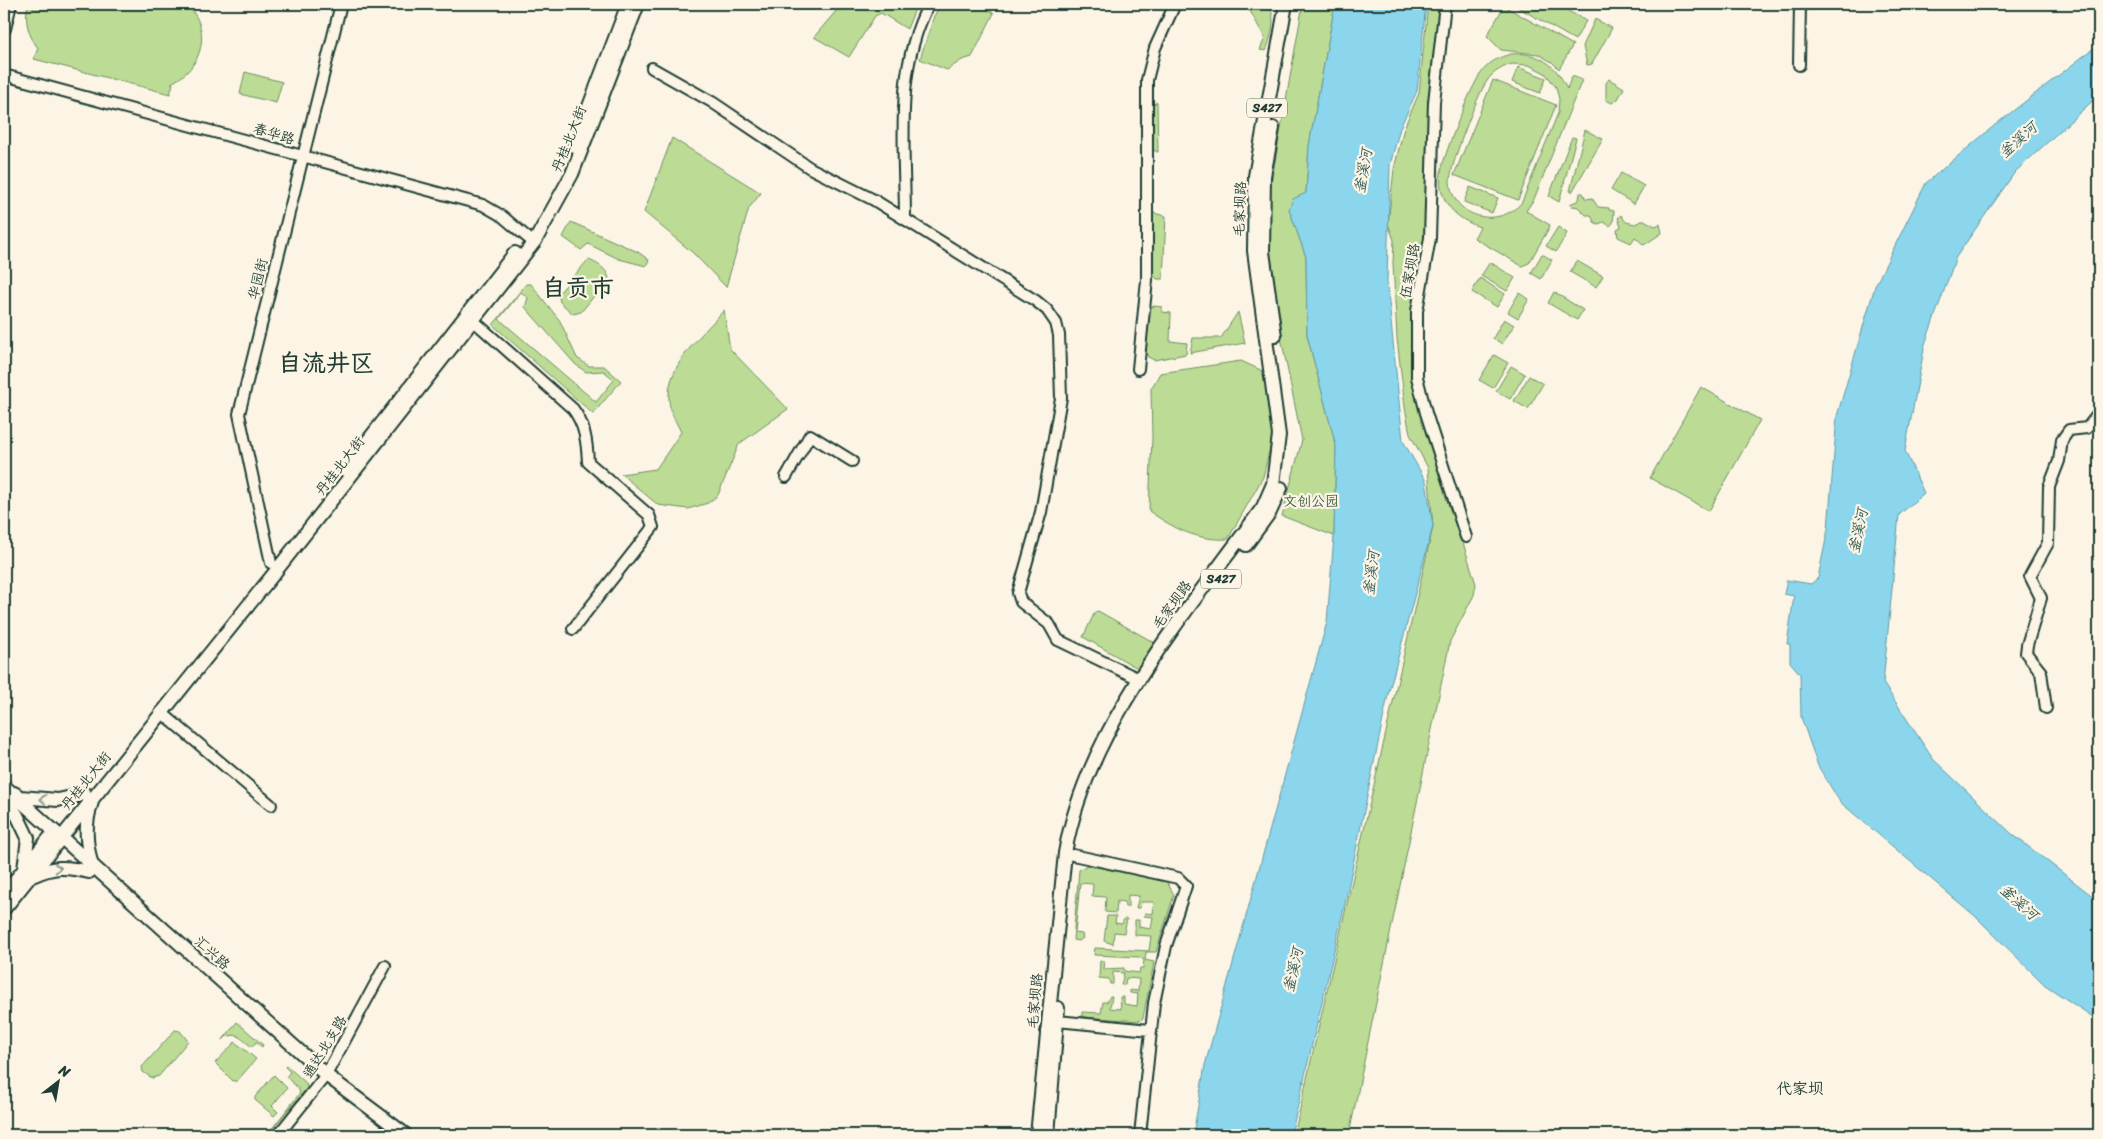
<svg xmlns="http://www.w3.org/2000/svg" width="2103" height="1139" font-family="Sriracha,'LXGW WenKai TC',sans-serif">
<rect width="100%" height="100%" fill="#fcf5e5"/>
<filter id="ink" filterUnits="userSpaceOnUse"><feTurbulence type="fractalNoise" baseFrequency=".02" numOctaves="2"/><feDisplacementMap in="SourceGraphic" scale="10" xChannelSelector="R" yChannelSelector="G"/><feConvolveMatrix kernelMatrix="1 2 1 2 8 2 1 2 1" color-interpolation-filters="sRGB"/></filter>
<g filter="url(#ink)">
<path fill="#bcdc95" stroke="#6e8c64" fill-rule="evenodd" d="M 28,4 L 186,4 C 213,29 203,68 171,83 L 173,84 L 170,94 L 34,59 L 38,48 C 28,35 24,20 28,4 Z
M 842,4 L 917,4 L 907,29 L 881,13 L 875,16 L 849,57 L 814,37 Z
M 941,4 L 975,4 L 994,13 L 972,57 L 962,60 L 947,70 L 920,59 L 934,16 Z
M 1236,4 C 1244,4 1255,2 1263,4 C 1281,10 1270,39 1266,51 L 1260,50 L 1265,38 L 1249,9 Z
M 1303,4 L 1335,4 L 1309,146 L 1306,193 L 1289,209 L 1306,257 L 1307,335 L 1336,446 L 1334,536 L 1282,516 L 1302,440 L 1276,313 L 1268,251 L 1267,216 L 1271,184 Z
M 1428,4 L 1442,4 L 1414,371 L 1416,394 L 1476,584 L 1474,595 L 1450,641 L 1349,1135 L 1294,1135 L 1433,527 L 1428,468 L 1410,434 L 1405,407 L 1397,338 L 1393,263 L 1394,240 L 1388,224 L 1394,169 L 1404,128 L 1419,93 Z
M 1512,4 L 1550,4 L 1557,7 L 1558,5 L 1586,21 L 1575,40 Z
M 1504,6 L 1573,45 L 1559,69 L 1552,62 L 1538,54 L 1501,50 L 1487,36 Z
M 1595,19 L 1612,28 L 1592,64 L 1587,65 L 1583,46 Z
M 1511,54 C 1538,51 1557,65 1567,89 L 1572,76 L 1582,80 L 1534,199 L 1526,211 L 1550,225 L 1549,228 L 1529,263 L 1522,266 L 1474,238 L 1480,227 C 1462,221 1446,210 1441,189 C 1440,182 1440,174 1442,167 C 1447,148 1471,85 1482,72 C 1489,62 1499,57 1511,54 ZM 1512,64 L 1529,65 L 1545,73 L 1556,87 L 1559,99 L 1558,113 L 1522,202 C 1500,229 1453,219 1450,182 C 1449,168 1478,93 1487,81 C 1493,72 1502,67 1512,64 Z
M 1518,67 L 1546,78 L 1540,93 L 1512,82 Z
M 245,72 L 282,82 L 276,103 L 240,94 Z
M 1609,79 L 1624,88 L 1618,99 L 1612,103 L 1606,100 L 1606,83 Z
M 1493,80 L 1556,105 L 1518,200 L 1454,175 Z
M 1157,102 L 1158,152 L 1157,152 L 1152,149 L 1152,105 Z
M 1585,130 L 1603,139 L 1572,192 L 1570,191 Z
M 1572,137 L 1576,138 L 1559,202 L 1549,196 Z
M 672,138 L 761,193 L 749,208 L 726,287 L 693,253 L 644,212 Z
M 1621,173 L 1644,186 L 1634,204 L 1611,190 Z
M 1470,187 L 1498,198 L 1492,213 L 1464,202 Z
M 1580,193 L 1583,193 L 1586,199 L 1592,198 L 1598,207 L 1609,208 L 1609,210 L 1614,211 L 1613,223 L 1610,226 L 1604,222 L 1598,224 L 1594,222 L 1591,215 L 1586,215 L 1578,207 L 1572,206 L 1570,204 L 1579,200 Z
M 1153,213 L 1166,216 L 1163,279 L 1157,279 L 1153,275 Z
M 1621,215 L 1626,222 L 1635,224 L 1644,220 L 1655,226 L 1660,224 L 1662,233 L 1644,245 L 1635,237 L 1631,243 L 1618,237 L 1617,229 L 1621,227 L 1618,218 Z
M 571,222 L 638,252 L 649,260 L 646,266 L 619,259 L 588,244 L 581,250 L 563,237 Z
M 1558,227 L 1567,233 L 1556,252 L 1546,246 Z
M 1542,254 L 1552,260 L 1541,279 L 1531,273 Z
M 588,260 C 596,262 607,269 609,278 L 581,312 L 573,314 L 560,302 L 558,294 Z
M 1577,261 L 1603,276 L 1596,287 L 1570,272 Z
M 1490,262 L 1515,278 L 1507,291 L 1481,276 Z
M 1480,278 L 1505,294 L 1497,307 L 1472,292 Z
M 526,284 L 531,284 L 560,321 L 577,358 L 589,366 L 604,366 L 621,381 L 593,414 L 493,325 ZM 521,292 L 528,298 L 525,307 L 575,364 L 586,372 L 604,371 L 614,380 L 596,402 L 499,319 Z
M 1554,292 L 1583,310 L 1577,320 L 1548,303 Z
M 1519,293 L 1529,299 L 1518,318 L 1508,312 Z
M 1154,306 L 1162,307 L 1162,312 L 1171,313 L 1170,341 L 1187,343 L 1186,354 L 1154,360 L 1148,357 L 1145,348 L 1150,308 Z
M 724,310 L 730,349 L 788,409 L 739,444 L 718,495 L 708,503 L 688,509 L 658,505 L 621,474 L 656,469 L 681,432 C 678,425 673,418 671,411 C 659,370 700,338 724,310 Z
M 1238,312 L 1245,343 L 1190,353 L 1193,338 L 1221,338 Z
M 1504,319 L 1514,325 L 1502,344 L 1493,338 Z
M 1494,355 L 1508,363 L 1493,388 L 1479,380 Z
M 1241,361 L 1265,372 L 1273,435 L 1263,477 L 1228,539 C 1197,541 1173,528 1149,511 L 1152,438 L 1151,389 L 1160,373 Z
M 1511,366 L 1525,374 L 1510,399 L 1496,391 Z
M 1529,376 L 1543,384 L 1528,409 L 1514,401 Z
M 1701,387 L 1760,420 L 1709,511 L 1650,478 Z
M 1098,611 L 1155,643 L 1156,647 L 1139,669 L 1083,637 L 1095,612 Z
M 1087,865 L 1167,882 L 1174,895 L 1156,952 L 1146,952 L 1145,960 L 1154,962 L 1143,1018 L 1140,1021 L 1082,1017 L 1082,1012 L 1101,1013 L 1103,1002 L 1107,1002 L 1110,996 L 1112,996 L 1110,1008 L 1121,1009 L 1120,997 L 1124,997 L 1124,1004 L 1137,1006 L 1138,994 L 1130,993 L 1130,990 L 1138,991 L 1139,979 L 1126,978 L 1125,985 L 1121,985 L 1124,973 L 1113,972 L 1113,984 L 1110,984 L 1109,979 L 1099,978 L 1100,961 L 1104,961 L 1103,969 L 1124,968 L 1124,971 L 1139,973 L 1140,968 L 1143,968 L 1144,960 L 1140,957 L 1094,955 L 1095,948 L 1149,951 L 1151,936 L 1135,935 L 1135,920 L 1139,920 L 1139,927 L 1151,929 L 1153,917 L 1144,916 L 1145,913 L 1153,914 L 1154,902 L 1141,902 L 1140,908 L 1136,908 L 1139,896 L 1128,895 L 1128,907 L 1125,907 L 1124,902 L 1117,901 L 1116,913 L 1105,912 L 1106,897 L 1092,896 L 1093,884 L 1080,883 L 1075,933 L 1082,934 L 1083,938 L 1079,941 L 1073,940 L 1079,870 Z
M 1107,916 L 1116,916 L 1115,923 L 1122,924 L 1124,919 L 1127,919 L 1124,933 L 1114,932 L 1113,944 L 1104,941 Z
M 237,1022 L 263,1045 L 262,1047 L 256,1042 L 252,1047 L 237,1035 L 227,1036 L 222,1041 Z
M 175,1030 L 180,1031 L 188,1041 L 159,1076 L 152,1078 L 143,1072 L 142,1067 Z
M 235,1042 L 256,1059 L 237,1081 L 233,1081 L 215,1063 Z
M 286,1065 L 306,1083 L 307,1088 L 267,1135 L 300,1093 L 298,1088 L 286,1077 L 290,1072 L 285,1067 Z
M 274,1075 L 287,1088 L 272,1106 L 278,1112 L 274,1116 L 255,1100 L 255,1097 Z"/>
<path fill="#8cd6ed" stroke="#6099a3" d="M 1335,4 L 1426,4 L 1417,91 L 1400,128 L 1390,165 L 1387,282 L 1403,441 L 1426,481 L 1433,526 L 1388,695 L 1344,908 L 1291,1135 L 1193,1135 L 1205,1065 L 1327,622 L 1334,536 L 1336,446 L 1307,335 L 1306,257 L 1289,209 L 1293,199 L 1306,193 L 1309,146 Z
M 2099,44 L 2099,95 L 2015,172 L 1956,257 L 1925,344 L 1905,451 L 1924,493 L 1899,515 L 1883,683 L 1933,759 L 2012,834 L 2099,901 L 2099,1021 L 2045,985 L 1975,916 L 1840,802 L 1818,766 L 1801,717 L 1800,674 L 1790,662 L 1790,644 L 1787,644 L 1794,596 L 1784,594 L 1787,580 L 1811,584 L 1818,578 L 1828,529 L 1837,416 L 1875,286 L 1926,183 L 1995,125 Z"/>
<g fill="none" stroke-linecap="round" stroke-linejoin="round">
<defs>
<path id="minor" d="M 1445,4 L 1434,102 L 1430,238 L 1417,311 L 1417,377 L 1426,413 L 1466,537
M 1799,65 L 1800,4
M 652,68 L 712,102 L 810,168 L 874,200 L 1036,301 L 1047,310 L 1056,323 L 1059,335 L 1061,398 L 1041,512 L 1018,593 L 1021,602 L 1049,624 L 1058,640 L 1139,679
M 4,75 L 483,205 L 502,216 L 528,238
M 905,219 C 905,147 894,70 929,4
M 474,321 L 573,409 C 585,425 587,442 588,462 L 649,515 L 653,527 L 573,629
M 1138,369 L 1147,280 L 1147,80 L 1155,48 L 1175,4
M 786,477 L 810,435 L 852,461
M 271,563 L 239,414 L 341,4
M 2046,708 L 2041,672 L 2026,653 L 2027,645 L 2041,598 L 2030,576 L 2048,543 L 2049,487 L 2059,461 L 2062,440 L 2069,430 L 2087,428 L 2099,413
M 161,712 L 271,805
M 1073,855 L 1178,878 L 1186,886 L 1166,946 L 1154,1003 L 1140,1135
M 1057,1021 L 1150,1030
M 278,1135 L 326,1075 L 385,966"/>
<path id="major" d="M 4,29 L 10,4
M 1273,128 L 1264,176 L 1263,252 L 1275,336
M 574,146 L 628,4
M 345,470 L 515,253
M 1246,545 L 1270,512 L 1281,488
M 4,786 L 326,1075 L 406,1135
M 14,793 L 20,797 L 58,800 L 85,794
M 4,797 L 17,815 L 28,838 L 24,869
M 92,802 C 84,824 86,844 92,866
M 32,876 C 54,866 65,866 89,872
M 4,894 L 51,836
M 4,909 L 272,576 L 535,241 L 572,174 L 638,4
M 1037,1135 L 1065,853 C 1087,725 1189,610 1263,507 L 1273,484 L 1279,435 L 1254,251 L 1255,176 L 1286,4
M 1048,1135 L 1058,1008"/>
</defs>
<use href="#minor" stroke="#1f3d34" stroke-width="14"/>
<use href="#major" stroke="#1f3d34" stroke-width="16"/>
<use href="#minor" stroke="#fcf5e5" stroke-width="10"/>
<use href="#major" stroke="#fcf5e5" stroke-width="12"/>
</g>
<defs><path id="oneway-chevron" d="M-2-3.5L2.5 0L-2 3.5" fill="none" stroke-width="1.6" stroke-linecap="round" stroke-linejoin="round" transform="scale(1.25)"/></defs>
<g stroke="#8e998c">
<use href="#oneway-chevron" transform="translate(43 799) rotate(-174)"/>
<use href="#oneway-chevron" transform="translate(58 868) rotate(-4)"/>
</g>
</g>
<g text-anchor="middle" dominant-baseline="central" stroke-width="4.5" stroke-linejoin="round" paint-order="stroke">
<g fill="#fcf5e5" stroke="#617469" stroke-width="1">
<rect x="1247" y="98.5" width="40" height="19" rx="4"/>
<rect x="1201" y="569.5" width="40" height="19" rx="4"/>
</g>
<g font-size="12" font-weight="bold" fill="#1f3d34">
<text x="1267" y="108">S427</text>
<text x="1221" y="579">S427</text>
</g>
<g font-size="14" fill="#1f3d34" stroke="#fcf5e5">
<text transform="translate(274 134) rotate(17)">春华路</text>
<text transform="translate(569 139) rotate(-68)">丹桂北大街</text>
<text transform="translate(1240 209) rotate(-88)">毛家坝路</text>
<text transform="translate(1410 271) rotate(-80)">伍家坝路</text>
<text transform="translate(258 279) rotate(-76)">华园街</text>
<text transform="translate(340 466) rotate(-52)">丹桂北大街</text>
<text transform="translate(1172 605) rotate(-54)">毛家坝路</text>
<text transform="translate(86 781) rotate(-51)">丹桂北大街</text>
<text transform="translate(212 953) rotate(42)">汇兴路</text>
<text transform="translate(1035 1001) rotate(-85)">毛家坝路</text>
<text transform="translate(325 1047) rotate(-59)">通达北支路</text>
</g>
<g font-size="14" fill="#3e5d47" stroke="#fcf5e5">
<text x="1311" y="501">文创公园</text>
</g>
<g font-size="15" font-style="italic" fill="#355c59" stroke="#fcf5e5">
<text transform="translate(2018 140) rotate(-42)">釜溪河</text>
<text transform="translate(1363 171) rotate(-80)">釜溪河</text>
<text transform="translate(1858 531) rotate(-78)">釜溪河</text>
<text transform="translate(1371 573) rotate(-83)">釜溪河</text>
<text transform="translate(2019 902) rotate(42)">釜溪河</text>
<text transform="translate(1293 970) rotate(-77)">釜溪河</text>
</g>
<g font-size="16" fill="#1f3d34" stroke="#fcf5e5">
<text x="1800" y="1088">代家坝</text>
</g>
<g font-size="24" font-weight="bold" fill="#1f3d34" stroke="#fcf5e5">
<text x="578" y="288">自贡市</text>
<text x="326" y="363">自流井区</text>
</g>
</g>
<rect width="2103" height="1139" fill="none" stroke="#fcf5e5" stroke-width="20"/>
<rect x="10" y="10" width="2083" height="1119" fill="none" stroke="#1f3d34" stroke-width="2" filter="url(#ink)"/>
<g transform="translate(58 1082) rotate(31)" stroke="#fcf5e5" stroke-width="4" paint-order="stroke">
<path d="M0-4L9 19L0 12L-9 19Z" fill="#1f3d34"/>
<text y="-8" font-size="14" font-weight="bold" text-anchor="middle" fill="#1f3d34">N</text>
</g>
</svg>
